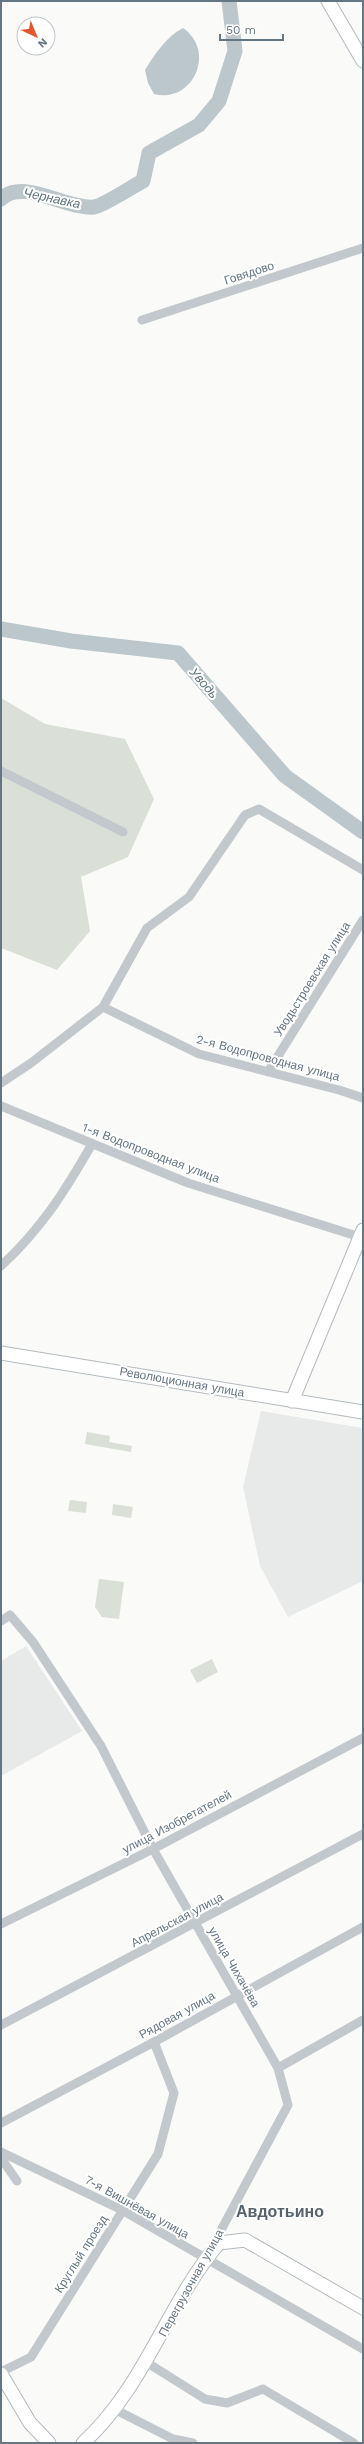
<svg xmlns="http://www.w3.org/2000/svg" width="364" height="2444" font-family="'Work Sans',sans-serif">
<rect width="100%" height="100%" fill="#fafaf8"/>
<path fill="#e8e9e9" d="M 261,1411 L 363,1428 L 363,1581 L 288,1617 L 260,1566 L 243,1487 Z
M 26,1646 L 82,1731 L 1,1776 L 1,1661 Z"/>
<path fill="#dadfd7" d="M 1,698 L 45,724 L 125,739 L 154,799 L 128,857 L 81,877 L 90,931 L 57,970 L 1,948 Z
M 87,1432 L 110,1436 L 109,1442 L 132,1446 L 131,1452 L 85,1444 Z
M 70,1500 L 87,1502 L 86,1513 L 68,1511 Z
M 113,1504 L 133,1507 L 131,1518 L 112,1515 Z
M 99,1579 L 124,1582 L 119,1619 L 102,1617 L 95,1607 Z
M 212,1659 L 218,1672 L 197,1683 L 190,1670 Z"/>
<path fill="#bbc7cb" d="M 183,28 C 217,52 192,104 154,94 L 148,83 L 145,70 C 154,55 167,36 183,28 Z"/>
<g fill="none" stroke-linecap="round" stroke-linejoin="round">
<path stroke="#bbc7cb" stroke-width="15" d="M 1,199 C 23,177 66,210 94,207 C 103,206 133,186 143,181 L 149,153 L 199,125 L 219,101 L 235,51 L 229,1
M 1,629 L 71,641 L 178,653 L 285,776 L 363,832"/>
<defs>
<path id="secondary" d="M 328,1 L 363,61
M 1,1353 L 363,1412
M 292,1401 L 363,1230
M 1,2374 L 30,2423 L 49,2443
M 83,2443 C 144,2388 167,2304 219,2243 L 245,2240 L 363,2308"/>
</defs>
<use href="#secondary" stroke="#b3babf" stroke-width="15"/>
<path stroke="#c3c8cc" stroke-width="9" d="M 142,320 L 363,248
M 1,771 L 123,832
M 103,1007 L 199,1054 L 339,1090 L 363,1098
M 268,1072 L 363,920
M 1,1083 L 31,1063 L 103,1007 L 147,928 L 189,897 L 245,815 L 259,809 L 363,870
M 1,1106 L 188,1183 L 363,1238
M 1,1266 C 42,1228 65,1191 92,1144
M 1,1621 L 10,1615 L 33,1642 L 101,1746 L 153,1849 L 278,2068 L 288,2105 L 212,2247
M 1,1924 L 153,1849 L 363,1738
M 1,2025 L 363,1834
M 278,2068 L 363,2020
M 1,2123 L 154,2042 L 363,1927
M 1,2152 L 122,2210 L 363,2349
M 1,2158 L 17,2181
M 146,2362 L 205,2399 L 227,2403 L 263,2389 L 354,2443
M 1,2372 L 31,2357 L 158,2154 L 174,2093 L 154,2042
M 114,2409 L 173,2439 L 193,2443"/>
<use href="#secondary" stroke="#fff" stroke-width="13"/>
</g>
<g text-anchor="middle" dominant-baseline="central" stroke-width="4" stroke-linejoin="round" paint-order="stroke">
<g font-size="12" fill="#657683" stroke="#fff">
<text transform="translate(249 273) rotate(-18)">Говядово</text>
<text transform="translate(312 979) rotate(-58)">Уводьстроевская улица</text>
<text transform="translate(268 1058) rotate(15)">2-я Водопроводная улица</text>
<text transform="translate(151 1153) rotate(21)">1-я Водопроводная улица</text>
<text transform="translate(182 1382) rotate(10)">Революционная улица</text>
<text transform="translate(177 1822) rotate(-28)">улица Изобретателей</text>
<text transform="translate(177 1920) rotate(-28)">Апрельская улица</text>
<text transform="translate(234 1967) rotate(60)">улица Чихачёва</text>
<text transform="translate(177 2015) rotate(-29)">Рядовая улица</text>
<text transform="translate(137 2207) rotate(29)">7-я Вишнёвая улица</text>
<text transform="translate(81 2254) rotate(-58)">Круглый проезд</text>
<text transform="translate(191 2283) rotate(-61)">Перегрузочная улица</text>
</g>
<g font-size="13" font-style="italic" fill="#60757c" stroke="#fff">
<text transform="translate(52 198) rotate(12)">Чернавка</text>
<text transform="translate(204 683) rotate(49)">Уводь</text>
</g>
<g font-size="16" font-weight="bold" fill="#57646e" stroke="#fff">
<text x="280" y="2211">Авдотьино</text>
</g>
</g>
<rect width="364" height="2444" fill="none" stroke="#657683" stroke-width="4"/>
<g transform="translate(36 36) rotate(136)"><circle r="19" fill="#ffffff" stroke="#c1c8cd"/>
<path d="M0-3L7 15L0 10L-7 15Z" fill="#e4572e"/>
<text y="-6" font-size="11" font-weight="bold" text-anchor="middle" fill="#657683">N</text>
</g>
<path d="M220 34v6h63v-6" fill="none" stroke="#657683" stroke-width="2"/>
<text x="226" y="34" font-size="12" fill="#657683" stroke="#ffffff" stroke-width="3" paint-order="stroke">50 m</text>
</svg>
